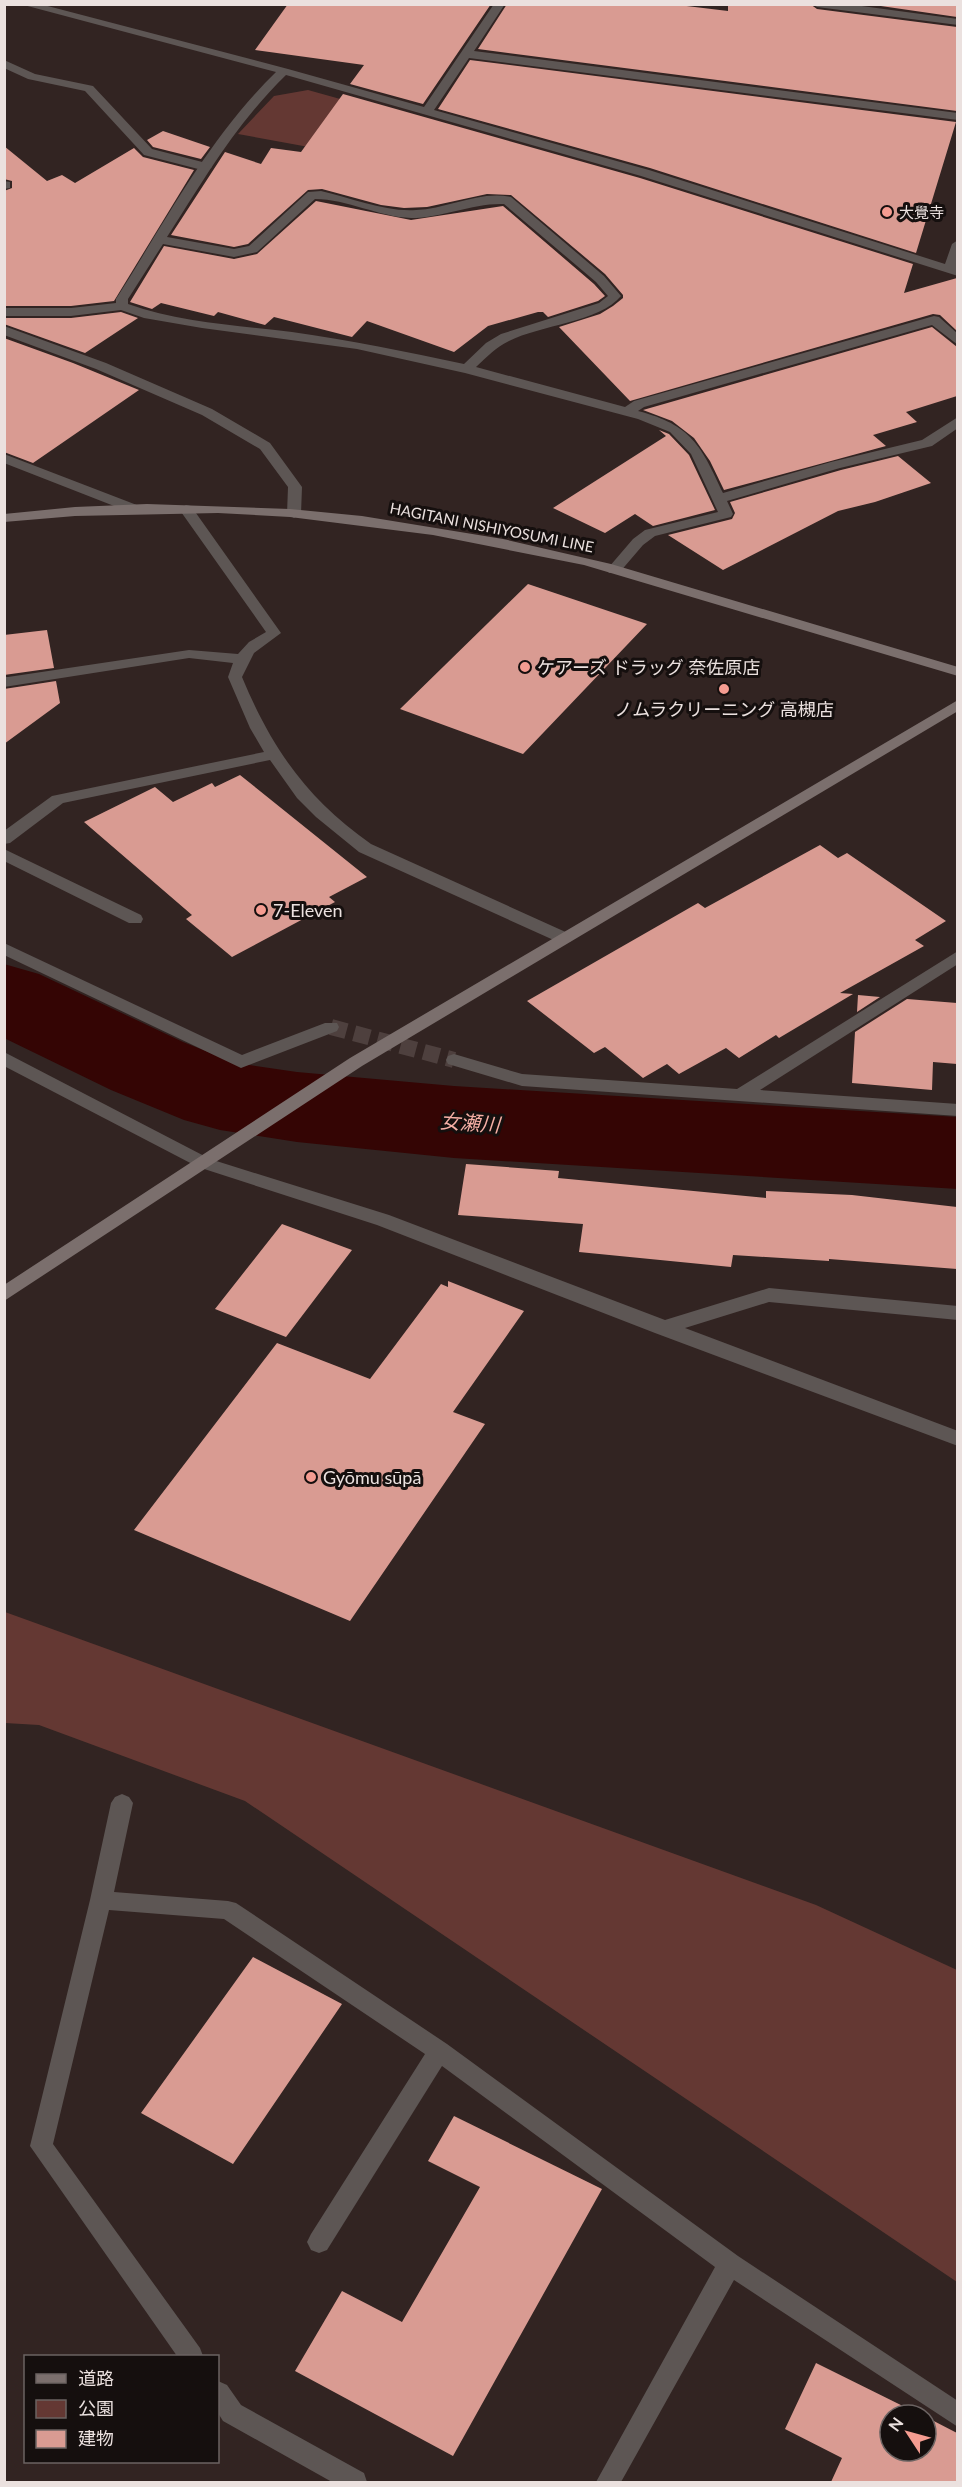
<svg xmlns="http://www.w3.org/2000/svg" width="962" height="2487" font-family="Lato,'Noto Sans JP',sans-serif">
<rect width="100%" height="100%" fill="#322422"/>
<path fill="#643833" d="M 308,90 L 469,135 L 418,167 L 238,134 L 274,96 Z
M 5,1612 L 816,1905 L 957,1970 L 957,2282 L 245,1801 L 39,1725 L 5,1723 Z"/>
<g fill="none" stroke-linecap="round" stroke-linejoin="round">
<path fill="#340504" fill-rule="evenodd" d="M 4,964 L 39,974 L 183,1042 L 236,1063 L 297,1072 L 454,1086 L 958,1117 L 958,1189 L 454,1158 L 297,1142 L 220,1130 L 184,1120 L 111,1090 L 4,1038 Z"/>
</g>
<path fill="#d99b92" d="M 288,4 L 491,4 L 423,104 L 350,84 L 364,65 L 255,50 Z
M 507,4 L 670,4 L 728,11 L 728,4 L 810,4 L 817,9 L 957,27 L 957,111 L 478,49 Z
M 867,4 L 957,4 L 957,17 Z
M 470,60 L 956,122 L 916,253 L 650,168 L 438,109 Z
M 343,94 L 640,178 L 913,264 L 904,293 L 957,278 L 957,331 L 940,315 L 933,314 L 630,401 L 559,327 L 600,314 L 613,306 L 623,298 L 623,295 L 605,274 L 511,195 L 487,194 L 427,207 L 404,208 L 381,205 L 322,189 L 308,190 L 248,244 L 234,247 L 171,235 L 225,152 L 261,164 L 271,148 L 301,152 Z
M 163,131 L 210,147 L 201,159 L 153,147 L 147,140 Z
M 4,146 L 47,181 L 62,175 L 75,183 L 134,148 L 143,157 L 194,170 L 114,301 L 71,306 L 4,306 L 4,191 L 12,188 L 12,181 L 4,179 Z
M 316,201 L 411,220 L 503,206 L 594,284 L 605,296 L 598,301 L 548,317 L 543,312 L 538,312 L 488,326 L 454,352 L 367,321 L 352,337 L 274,317 L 265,325 L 218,312 L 214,316 L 161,303 L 152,309 L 130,302 L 164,246 L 234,259 L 257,254 Z
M 121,312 L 138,318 L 85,353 L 4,324 L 4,318 L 71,318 Z
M 932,327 L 957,347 L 957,396 L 906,412 L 917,422 L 873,435 L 886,446 L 724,490 L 710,461 L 694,438 L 672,421 L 643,410 Z
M 4,338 L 73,363 L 139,390 L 33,463 L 4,452 Z
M 659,430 L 669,434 L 689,455 L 715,510 L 653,526 L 635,514 L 605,533 L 553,508 L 666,436 Z
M 898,456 L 931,483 L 875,502 L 838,511 L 723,570 L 668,535 L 732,519 L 735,513 L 730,502 L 841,470 Z
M 528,584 L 647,624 L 523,754 L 400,709 Z
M 47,630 L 54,668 L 4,675 L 4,635 Z
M 56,681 L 60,703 L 4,744 L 4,689 Z
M 240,775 L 367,877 L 329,897 L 335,902 L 232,957 L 186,919 L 192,915 L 84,822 L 155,787 L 173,802 L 212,783 L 215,787 Z
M 820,845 L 838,858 L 847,853 L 946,921 L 915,940 L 924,946 L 840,993 L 853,994 L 779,1038 L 776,1035 L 739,1058 L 726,1048 L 679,1074 L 667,1064 L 643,1078 L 605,1047 L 594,1053 L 527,1001 L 698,903 L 705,908 Z
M 858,995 L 880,997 L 857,1012 Z
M 907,999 L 957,1003 L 957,1064 L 933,1062 L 932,1090 L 852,1083 L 855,1032 Z
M 466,1164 L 559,1171 L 558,1178 L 766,1198 L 766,1191 L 852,1195 L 957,1207 L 957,1269 L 829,1259 L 829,1261 L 733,1255 L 731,1267 L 579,1252 L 583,1224 L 458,1215 Z
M 282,1224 L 352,1250 L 286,1337 L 215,1309 Z
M 448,1281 L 524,1311 L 453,1412 L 485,1424 L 350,1621 L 134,1530 L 277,1343 L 370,1379 L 441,1284 L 448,1287 Z
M 253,1957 L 342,2004 L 233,2164 L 141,2113 Z
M 454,2116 L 602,2189 L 453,2456 L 295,2371 L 342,2291 L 402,2322 L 480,2187 L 428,2161 Z
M 816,2363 L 921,2415 L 890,2415 L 890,2451 L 926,2451 L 926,2417 L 957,2433 L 957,2482 L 831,2482 L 842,2458 L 785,2429 Z"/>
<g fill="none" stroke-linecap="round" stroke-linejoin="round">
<path stroke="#4e403e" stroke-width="16" stroke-dasharray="16 8" stroke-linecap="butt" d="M 331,1027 L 454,1060"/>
<path fill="#5d5654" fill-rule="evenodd" d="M 4,60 L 35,74 L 93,86 L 152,149 L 210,164 L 212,167 L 206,171 L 144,155 L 85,91 L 28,79 L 4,68 Z
M 122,1794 L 129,1797 L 133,1803 L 114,1892 L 228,1901 L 236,1903 L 447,2044 L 738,2256 L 958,2401 L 958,2427 L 734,2280 L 621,2482 L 596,2482 L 715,2267 L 442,2066 L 327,2250 L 319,2253 L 311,2250 L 307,2242 L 311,2234 L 425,2054 L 224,1919 L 109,1910 L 53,2144 L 200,2348 L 203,2356 L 177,2356 L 30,2146 L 90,1900 L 111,1803 L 115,1797 Z
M 218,2381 L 227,2385 L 241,2405 L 364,2473 L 367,2482 L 332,2482 L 223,2421 L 218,2413 Z"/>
<path fill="#5d5654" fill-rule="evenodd" d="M 20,4 L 40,4 L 288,69 L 424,107 L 494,4 L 505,4 L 474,51 L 958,113 L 958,120 L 469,58 L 434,110 L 649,170 L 945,264 L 952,244 L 958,240 L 958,276 L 641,176 L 286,75 C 235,125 205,178 167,237 L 234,249 L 249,246 L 308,192 L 321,191 C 352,198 384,212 416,210 C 447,209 480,190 511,197 L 604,276 L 621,296 C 600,322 540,325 509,341 C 496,347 487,357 476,367 L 625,407 L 634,401 L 934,316 L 939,317 L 958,334 L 958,345 L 932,325 L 644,407 L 638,411 C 692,425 701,446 723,493 L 831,462 L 922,440 L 958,417 L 958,428 L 932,446 L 840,468 L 727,501 L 733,514 L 731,517 L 655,536 L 643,545 L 619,573 L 609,573 L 607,570 L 609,567 L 633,539 L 645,530 L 718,512 L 691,454 L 670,432 L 638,419 L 465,373 L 357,349 L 202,328 L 144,318 L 121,310 L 71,316 L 4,316 L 4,308 L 71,308 L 116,303 L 116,299 C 165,222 209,137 276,72 ZM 315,199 C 347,199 379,217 411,218 C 443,218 472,203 504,204 L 596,282 L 608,296 L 599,303 L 501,334 L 486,343 L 464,364 C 407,352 350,340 292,332 C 238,325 180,323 128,304 L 128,299 L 163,244 L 234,257 L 257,252 Z
M 812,4 L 847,4 L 958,19 L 958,25 L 817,7 Z
M 4,181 L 10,182 L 10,188 L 4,189 Z
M 4,326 L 106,363 L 212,409 L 270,443 L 302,487 L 301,514 L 294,518 L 287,514 L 288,487 L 260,449 L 202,415 L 96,369 L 4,335 Z
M 4,454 L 142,507 L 144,510 L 137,514 L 132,513 L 4,463 Z
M 186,505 L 191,506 L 281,633 L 254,653 L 242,677 C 272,749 307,799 371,844 L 570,934 L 572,938 L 570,942 L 558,942 L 359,852 L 316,817 L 297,798 L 270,760 L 63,803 L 10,843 L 4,844 L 4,831 L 52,796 L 264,752 L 250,728 L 228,677 L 233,663 L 189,658 L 4,687 L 4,677 L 8,677 L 189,650 L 238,654 L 249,642 L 266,632 L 179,509 Z
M 4,849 L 141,915 L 143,919 L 141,923 L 129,923 L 4,861 Z
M 4,943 L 242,1055 L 325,1023 L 337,1023 L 339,1027 L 337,1031 L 241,1068 L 4,955 Z
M 958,951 L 958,964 L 760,1090 L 958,1104 L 958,1116 L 522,1086 L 448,1064 L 446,1060 L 448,1056 L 454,1054 L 522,1074 L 737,1089 Z
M 4,1052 L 210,1159 L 389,1215 L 665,1320 L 769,1288 L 958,1306 L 958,1320 L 769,1302 L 685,1328 L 958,1431 L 958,1446 L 655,1333 L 377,1225 L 198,1167 L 4,1066 Z"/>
<path fill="#7b6f6d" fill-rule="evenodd" d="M 147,504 L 290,509 L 362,516 L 503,539 L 611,564 L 958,667 L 958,676 L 584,565 L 433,535 L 290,517 L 218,513 L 75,516 L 4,522 L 4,514 L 75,507 Z
M 958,700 L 958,711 L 362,1066 L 4,1301 L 4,1285 L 350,1058 Z"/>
</g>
<g fill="#f59c91" stroke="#150f0e" stroke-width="2">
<circle cx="887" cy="212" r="6"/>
<circle cx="525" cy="667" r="6"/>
<circle cx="724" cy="689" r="6"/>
<circle cx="261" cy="910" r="6"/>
<circle cx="311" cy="1477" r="6"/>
</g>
<g text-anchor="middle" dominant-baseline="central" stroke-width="6" stroke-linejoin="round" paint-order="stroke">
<g font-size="15" fill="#ebe1df" stroke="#150f0e" text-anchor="start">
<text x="899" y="212">大覺寺</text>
</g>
<g font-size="15" fill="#ebe1df" stroke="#150f0e">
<text transform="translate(492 527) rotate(11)">HAGITANI NISHIYOSUMI LINE</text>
</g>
<g font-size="18" fill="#ebe1df" stroke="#150f0e" text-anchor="start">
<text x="537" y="667">ケアーズ ドラッグ 奈佐原店</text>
<text x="724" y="709" text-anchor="middle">ノムラクリーニング 高槻店</text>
<text x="273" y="910">7-Eleven</text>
<text x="323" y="1477">Gyōmu sūpā</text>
</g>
<g font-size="20" font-style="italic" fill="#f5afa5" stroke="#150f0e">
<text transform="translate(470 1122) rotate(4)">女瀬川</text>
</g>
</g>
<rect width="962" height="2487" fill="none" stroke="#ebe1df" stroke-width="12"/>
<rect x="24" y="2355" width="195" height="108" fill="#150f0e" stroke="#6b6362" stroke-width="1.5"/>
<rect x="36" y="2374" width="30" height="9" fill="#7b6f6d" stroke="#6b6362" stroke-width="1.5"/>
<text x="78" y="2385" font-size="18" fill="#ebe1df">道路</text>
<rect x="36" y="2400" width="30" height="18" fill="#643833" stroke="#6b6362" stroke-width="1.5"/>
<text x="78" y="2415" font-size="18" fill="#ebe1df">公園</text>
<rect x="36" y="2430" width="30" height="18" fill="#d99b92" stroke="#6b6362" stroke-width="1.5"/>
<text x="78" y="2445" font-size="18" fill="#ebe1df">建物</text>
<g transform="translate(908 2433) rotate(306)"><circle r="28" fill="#150f0e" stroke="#6b6362" stroke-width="1.5"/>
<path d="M0-4.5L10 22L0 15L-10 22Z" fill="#f59c91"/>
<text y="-9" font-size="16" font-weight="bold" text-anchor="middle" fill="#ebe1df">N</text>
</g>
</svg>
